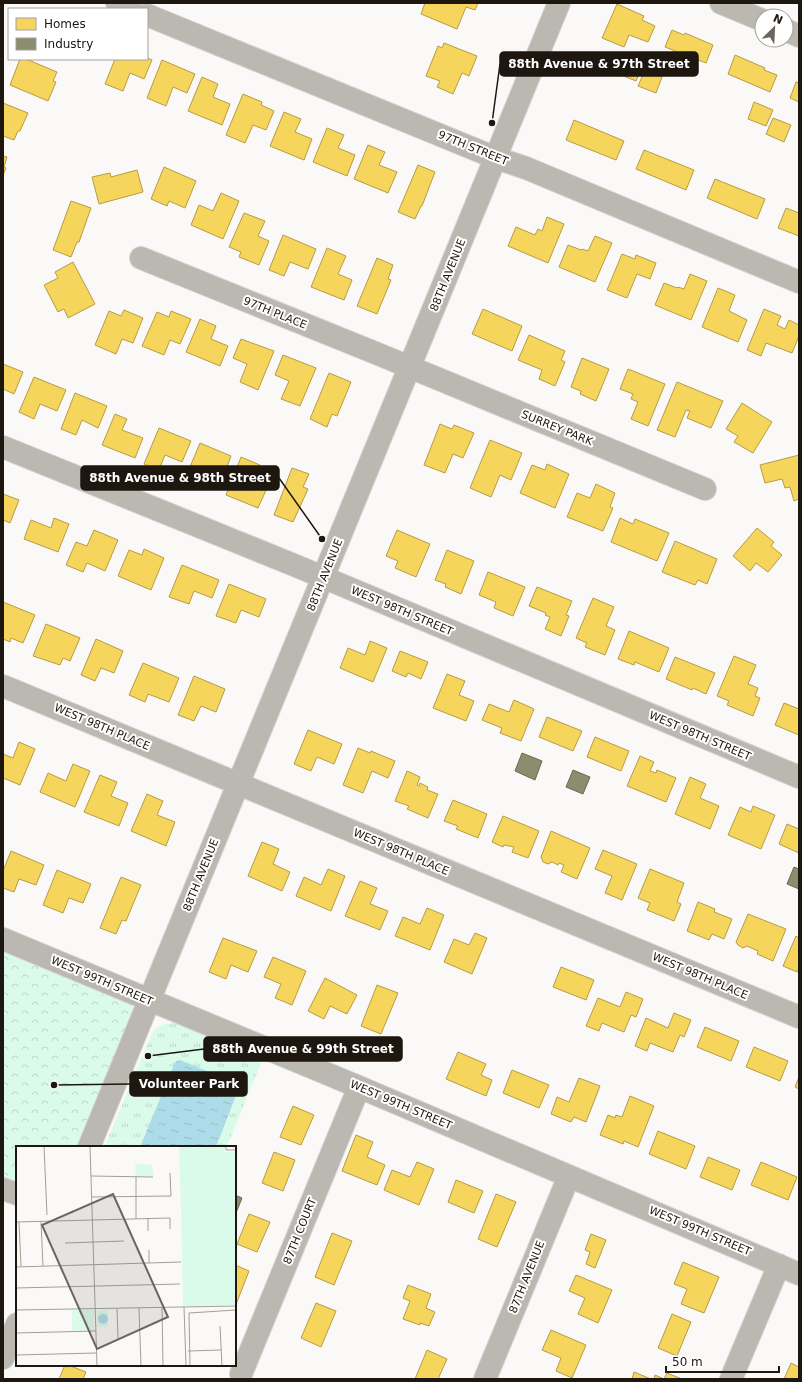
<svg xmlns="http://www.w3.org/2000/svg" width="802" height="1382" font-family="'DejaVu Sans',sans-serif">
<defs>
<pattern id="grass-tufts" width="24" height="20" patternUnits="userSpaceOnUse"><rect width="24" height="20" fill="#dbfbea"/><path d="M3 7l-1-3M5 7V3M7 7l1-3M15 17l-1-3M17 17v-4M19 17l1-3" fill="none" stroke="#bcd6c8"/></pattern>
<pattern id="park-crowns" width="20" height="18" patternUnits="userSpaceOnUse"><rect width="20" height="18" fill="#dbfbea"/><path d="M2 6a3 3 0 1 1 6 0M12 15a3 3 0 1 1 6 0" fill="none" stroke="#bcd6c8"/></pattern>
<pattern id="water-ripples" width="26" height="14" patternUnits="userSpaceOnUse"><rect width="26" height="14" fill="#addce9"/><path d="M2 4q2-2 4 0t4 0M15 11q2-2 4 0t4 0" fill="none" stroke="#94bcc7"/></pattern>
</defs>
<rect width="100%" height="100%" fill="#fbf9f7"/>
<path fill="url(#grass-tufts)" d="M 170,1023 L 180,1024 L 263,1058 L 227,1147 L 104,1147 L 153,1031 L 161,1025 Z"/>
<path fill="url(#park-crowns)" d="M 3,947 L 127,998 L 132,1005 L 133,1012 L 80,1147 L 17,1147 L 17,1184 L 3,1179 Z"/>
<path fill="url(#water-ripples)" d="M 180,1060 L 234,1082 L 238,1085 L 237,1093 L 216,1147 L 140,1147 L 173,1067 L 175,1062 Z"/>
<path fill="#f6d55c" stroke="#b59c45" d="M 425,3 L 478,3 L 475,10 L 466,7 L 457,29 L 421,14 Z
M 617,4 L 644,16 L 642,20 L 655,26 L 648,42 L 629,35 L 624,47 L 602,38 Z
M 672,30 L 684,35 L 685,33 L 713,45 L 706,63 L 665,47 Z
M 444,43 L 477,56 L 469,76 L 462,73 L 453,94 L 437,87 L 440,81 L 426,76 L 438,46 L 442,48 Z
M 735,55 L 765,68 L 764,70 L 777,75 L 770,92 L 728,74 Z
M 147,58 L 152,60 L 144,79 L 130,73 L 123,91 L 105,84 L 115,59 L 147,59 Z
M 20,59 L 26,59 L 57,72 L 53,81 L 56,82 L 48,101 L 10,85 Z
M 628,59 L 643,65 L 636,81 L 621,75 Z
M 162,60 L 195,74 L 187,93 L 173,87 L 166,106 L 147,98 Z
M 645,70 L 662,77 L 656,93 L 638,86 Z
M 202,77 L 218,84 L 213,97 L 230,104 L 222,125 L 188,111 Z
M 796,82 L 799,83 L 799,102 L 790,98 Z
M 243,94 L 262,102 L 261,105 L 274,111 L 266,130 L 253,125 L 245,143 L 226,135 Z
M 754,102 L 773,110 L 766,126 L 748,119 Z
M 3,103 L 28,113 L 20,131 L 18,131 L 14,140 L 3,136 Z
M 284,112 L 301,119 L 295,132 L 312,139 L 304,160 L 270,146 Z
M 773,118 L 791,125 L 784,142 L 766,134 Z
M 574,120 L 624,141 L 616,160 L 566,140 Z
M 327,128 L 344,135 L 338,148 L 355,155 L 347,176 L 313,162 Z
M 368,145 L 385,152 L 379,165 L 397,172 L 388,193 L 354,179 Z
M 644,150 L 694,170 L 686,190 L 636,169 Z
M 3,156 L 7,157 L 4,167 L 6,168 L 3,175 Z
M 418,165 L 435,172 L 422,206 L 421,206 L 415,219 L 398,212 Z
M 164,167 L 196,181 L 185,208 L 169,201 L 167,206 L 151,199 Z
M 137,170 L 143,192 L 99,204 L 92,177 L 110,173 L 111,177 Z
M 715,179 L 765,199 L 757,219 L 707,198 Z
M 221,193 L 239,201 L 223,239 L 191,225 L 199,205 L 213,211 Z
M 71,201 L 91,208 L 79,242 L 77,242 L 71,257 L 53,250 Z
M 786,208 L 799,213 L 799,236 L 778,228 Z
M 244,213 L 265,221 L 258,236 L 269,241 L 259,265 L 239,257 L 241,252 L 229,247 Z
M 547,217 L 564,224 L 548,263 L 508,246 L 516,227 L 535,235 L 538,229 L 542,231 Z
M 283,235 L 316,249 L 308,269 L 290,262 L 284,276 L 269,270 Z
M 595,236 L 612,243 L 595,282 L 559,267 L 568,245 L 581,250 L 582,249 L 588,251 Z
M 327,248 L 346,256 L 338,274 L 352,280 L 344,300 L 311,287 Z
M 622,254 L 635,259 L 636,255 L 656,263 L 650,279 L 637,274 L 627,298 L 607,290 Z
M 377,258 L 393,265 L 388,279 L 391,280 L 377,314 L 357,306 Z
M 73,262 L 95,304 L 68,318 L 64,309 L 58,312 L 44,285 L 58,278 L 55,272 Z
M 690,274 L 707,281 L 691,320 L 655,305 L 664,283 L 677,288 L 678,287 L 684,289 Z
M 718,288 L 735,295 L 729,311 L 747,320 L 738,342 L 702,327 Z
M 483,309 L 522,326 L 512,351 L 472,334 Z
M 764,309 L 781,316 L 777,325 L 785,329 L 789,320 L 799,325 L 799,336 L 792,353 L 766,343 L 761,356 L 747,350 Z
M 124,310 L 143,318 L 133,343 L 122,339 L 116,354 L 95,345 L 109,311 L 121,316 Z
M 171,311 L 191,319 L 180,344 L 170,340 L 164,355 L 142,346 L 157,312 L 169,317 Z
M 200,319 L 216,326 L 211,339 L 228,346 L 220,366 L 186,352 Z
M 529,335 L 565,351 L 561,360 L 565,362 L 555,386 L 539,379 L 542,370 L 518,360 Z
M 241,339 L 274,351 L 258,390 L 240,382 L 247,364 L 233,358 Z
M 283,355 L 316,368 L 300,406 L 281,399 L 289,381 L 275,375 Z
M 582,358 L 609,369 L 596,401 L 580,394 L 581,391 L 571,387 Z
M 3,364 L 23,372 L 14,394 L 3,389 Z
M 628,369 L 665,384 L 648,426 L 631,419 L 638,402 L 631,399 L 633,394 L 620,389 Z
M 329,373 L 351,382 L 337,416 L 332,414 L 327,427 L 310,419 Z
M 34,377 L 66,390 L 57,411 L 40,404 L 34,419 L 19,412 Z
M 677,382 L 723,401 L 711,428 L 687,418 L 690,411 L 686,410 L 675,437 L 657,430 Z
M 75,393 L 107,406 L 98,428 L 82,420 L 76,435 L 61,429 Z
M 742,403 L 772,422 L 753,453 L 734,442 L 738,436 L 726,429 Z
M 115,414 L 127,419 L 122,430 L 143,438 L 135,458 L 102,445 Z
M 440,424 L 452,429 L 454,425 L 474,433 L 463,458 L 453,454 L 445,473 L 424,465 Z
M 159,428 L 191,441 L 182,462 L 165,455 L 159,470 L 144,464 Z
M 490,440 L 522,453 L 511,480 L 500,475 L 491,497 L 470,488 Z
M 200,443 L 231,456 L 223,477 L 206,471 L 200,485 L 185,479 Z
M 799,455 L 799,499 L 794,501 L 790,487 L 785,488 L 782,479 L 765,483 L 760,465 Z
M 241,457 L 260,465 L 253,483 L 267,488 L 258,508 L 226,495 Z
M 547,464 L 569,474 L 555,508 L 520,493 L 532,465 L 545,470 Z
M 292,468 L 309,474 L 303,487 L 308,489 L 293,522 L 274,515 Z
M 596,484 L 615,493 L 610,507 L 613,508 L 603,531 L 567,517 L 577,493 L 590,498 Z
M 3,494 L 19,500 L 10,523 L 3,520 Z
M 54,518 L 69,524 L 58,552 L 24,539 L 31,520 L 51,528 Z
M 620,518 L 633,524 L 635,519 L 669,533 L 657,561 L 611,542 Z
M 757,528 L 774,542 L 771,546 L 782,555 L 768,572 L 756,563 L 750,571 L 733,556 Z
M 94,530 L 118,540 L 105,571 L 87,563 L 83,572 L 66,565 L 76,542 L 87,546 Z
M 397,530 L 430,544 L 416,577 L 395,568 L 398,561 L 386,556 Z
M 675,541 L 717,559 L 707,584 L 698,580 L 695,585 L 662,572 Z
M 144,549 L 164,558 L 151,590 L 118,576 L 129,550 L 142,555 Z
M 447,550 L 474,561 L 461,594 L 445,587 L 446,584 L 435,580 Z
M 182,565 L 219,580 L 212,598 L 194,591 L 189,604 L 169,597 Z
M 488,572 L 525,587 L 513,616 L 494,608 L 496,602 L 479,595 Z
M 229,584 L 266,599 L 259,617 L 241,610 L 236,623 L 216,616 Z
M 537,587 L 572,601 L 566,615 L 569,616 L 561,636 L 545,629 L 550,617 L 545,615 L 546,613 L 529,606 Z
M 593,598 L 614,607 L 606,626 L 615,630 L 605,655 L 585,647 L 587,643 L 576,638 Z
M 3,602 L 35,615 L 23,643 L 11,638 L 10,642 L 3,639 Z
M 46,624 L 80,638 L 70,661 L 63,658 L 60,665 L 33,656 Z
M 629,631 L 669,648 L 659,672 L 635,662 L 634,665 L 618,659 Z
M 96,639 L 123,651 L 114,673 L 101,668 L 95,681 L 81,675 Z
M 370,641 L 387,648 L 373,682 L 340,668 L 348,648 L 365,655 Z
M 400,651 L 428,662 L 421,679 L 408,673 L 406,677 L 392,671 Z
M 734,656 L 756,665 L 748,684 L 758,688 L 755,696 L 760,698 L 753,716 L 727,705 L 729,701 L 717,696 Z
M 675,657 L 715,673 L 706,694 L 693,688 L 692,690 L 666,679 Z
M 143,663 L 179,678 L 169,702 L 148,694 L 145,702 L 129,695 Z
M 447,674 L 465,681 L 459,695 L 474,701 L 466,721 L 433,708 Z
M 194,676 L 225,689 L 216,712 L 201,706 L 194,721 L 178,715 Z
M 514,700 L 534,709 L 521,741 L 500,733 L 502,728 L 482,720 L 489,704 L 509,712 Z
M 784,703 L 799,709 L 799,735 L 775,725 Z
M 547,717 L 582,731 L 573,751 L 539,737 Z
M 308,730 L 342,744 L 334,764 L 317,757 L 311,771 L 294,764 Z
M 595,737 L 629,751 L 621,771 L 587,757 Z
M 19,742 L 35,749 L 20,785 L 3,778 L 3,754 L 13,758 Z
M 358,748 L 370,753 L 371,751 L 395,761 L 388,778 L 372,771 L 363,793 L 343,785 Z
M 640,756 L 654,762 L 650,771 L 656,773 L 657,770 L 676,778 L 666,802 L 627,786 Z
M 73,764 L 90,771 L 75,807 L 40,792 L 48,773 L 66,781 Z
M 407,771 L 420,777 L 417,785 L 419,786 L 420,783 L 428,787 L 427,790 L 438,794 L 428,818 L 407,809 L 409,806 L 395,801 Z
M 100,775 L 117,782 L 111,796 L 128,803 L 119,826 L 84,812 Z
M 690,777 L 706,784 L 700,798 L 719,806 L 710,829 L 675,814 Z
M 147,794 L 163,801 L 157,815 L 175,822 L 166,846 L 131,831 Z
M 453,800 L 487,814 L 478,838 L 456,829 L 458,826 L 444,821 Z
M 753,806 L 775,815 L 761,849 L 728,835 L 740,807 L 751,812 Z
M 503,816 L 539,831 L 528,858 L 512,852 L 514,847 L 504,845 L 503,847 L 492,842 Z
M 787,824 L 799,829 L 799,853 L 779,844 Z
M 551,831 L 590,848 L 577,879 L 561,872 L 564,865 L 559,863 L 558,865 L 552,862 L 548,864 L 543,862 L 541,857 Z
M 262,842 L 279,849 L 273,864 L 290,872 L 282,891 L 248,876 Z
M 603,850 L 637,864 L 622,900 L 605,893 L 612,876 L 595,869 Z
M 11,851 L 44,865 L 36,885 L 19,879 L 14,892 L 3,888 L 3,871 Z
M 328,869 L 345,876 L 331,911 L 296,896 L 304,877 L 321,885 Z
M 650,869 L 684,883 L 677,902 L 681,904 L 674,921 L 647,910 L 650,903 L 638,898 Z
M 57,870 L 91,884 L 83,903 L 69,898 L 63,913 L 43,905 Z
M 121,877 L 141,885 L 126,921 L 122,920 L 116,934 L 100,928 Z
M 360,881 L 377,888 L 370,904 L 388,911 L 380,930 L 345,916 Z
M 698,902 L 715,909 L 714,912 L 732,919 L 724,939 L 712,934 L 709,940 L 687,931 Z
M 427,908 L 444,915 L 430,950 L 395,936 L 403,917 L 420,924 Z
M 748,914 L 786,929 L 773,961 L 757,954 L 758,951 L 747,946 L 743,948 L 738,945 L 736,942 Z
M 475,933 L 487,938 L 472,974 L 444,962 L 454,939 L 469,945 Z
M 796,936 L 799,938 L 799,968 L 797,972 L 783,966 Z
M 223,938 L 257,951 L 248,972 L 231,965 L 226,979 L 209,972 Z
M 273,957 L 306,971 L 292,1005 L 275,998 L 281,984 L 264,977 Z
M 561,967 L 594,980 L 586,1000 L 553,987 Z
M 325,978 L 357,995 L 347,1014 L 330,1006 L 324,1019 L 308,1011 Z
M 377,985 L 398,993 L 381,1034 L 361,1026 Z
M 626,992 L 643,999 L 636,1017 L 631,1015 L 624,1032 L 602,1023 L 599,1031 L 586,1026 L 598,998 L 620,1007 Z
M 674,1013 L 691,1020 L 684,1037 L 680,1035 L 673,1052 L 650,1043 L 647,1051 L 635,1046 L 646,1018 L 668,1028 Z
M 705,1027 L 739,1041 L 731,1061 L 697,1047 Z
M 754,1047 L 788,1061 L 780,1081 L 746,1067 Z
M 458,1052 L 486,1064 L 481,1075 L 492,1080 L 486,1096 L 446,1079 Z
M 512,1070 L 549,1085 L 539,1108 L 503,1093 Z
M 799,1077 L 799,1089 L 795,1087 Z
M 579,1078 L 600,1086 L 586,1122 L 574,1117 L 571,1122 L 551,1114 L 557,1097 L 569,1102 Z
M 630,1096 L 654,1106 L 638,1147 L 624,1141 L 623,1144 L 600,1135 L 608,1115 L 615,1118 L 616,1115 L 622,1117 Z
M 293,1106 L 314,1115 L 301,1145 L 280,1137 Z
M 658,1131 L 695,1146 L 686,1169 L 649,1154 Z
M 356,1135 L 373,1142 L 367,1157 L 385,1165 L 377,1185 L 342,1171 Z
M 274,1152 L 295,1160 L 283,1191 L 262,1183 Z
M 708,1157 L 740,1170 L 732,1190 L 700,1177 Z
M 417,1162 L 434,1169 L 419,1205 L 384,1190 L 392,1170 L 410,1177 Z
M 761,1162 L 797,1177 L 788,1200 L 751,1185 Z
M 456,1180 L 483,1191 L 474,1213 L 448,1202 Z
M 496,1194 L 516,1202 L 497,1247 L 478,1239 Z
M 249,1214 L 270,1222 L 257,1252 L 237,1244 Z
M 332,1233 L 352,1241 L 334,1285 L 315,1277 Z
M 591,1234 L 606,1240 L 595,1268 L 586,1264 L 590,1252 L 585,1250 Z
M 683,1262 L 719,1277 L 704,1313 L 681,1304 L 687,1289 L 674,1284 Z
M 235,1265 L 249,1271 L 237,1302 L 235,1301 Z
M 576,1275 L 612,1290 L 598,1323 L 578,1314 L 585,1298 L 569,1291 Z
M 408,1285 L 431,1294 L 426,1308 L 435,1312 L 429,1326 L 420,1323 L 420,1325 L 403,1319 L 410,1301 L 403,1298 Z
M 316,1303 L 336,1311 L 321,1347 L 301,1338 Z
M 672,1314 L 691,1322 L 677,1356 L 658,1348 Z
M 551,1330 L 586,1345 L 572,1378 L 556,1371 L 561,1358 L 542,1350 Z
M 427,1350 L 447,1359 L 438,1379 L 415,1379 Z
M 791,1363 L 799,1367 L 799,1379 L 784,1379 Z
M 65,1365 L 68,1365 L 86,1372 L 83,1379 L 59,1379 Z
M 634,1372 L 651,1379 L 632,1379 Z
M 667,1373 L 682,1379 L 654,1379 L 655,1375 L 664,1379 Z"/>
<path fill="#8c8c6e" stroke="#6b6952" d="M 522,753 L 542,761 L 535,780 L 515,771 Z
M 573,770 L 590,777 L 583,794 L 566,787 Z
M 794,867 L 799,869 L 799,889 L 787,884 Z
M 235,1195 L 242,1198 L 236,1213 L 235,1213 Z"/>
<g fill="none" stroke-linecap="round" stroke-linejoin="round">
<defs>
<path id="minor" d="M 117,3 L 131,9
M 721,3 L 762,20
M 147,15 L 496,158 L 526,168 L 799,282
M 786,30 L 799,36
M 141,258 L 378,354 L 705,489
M 3,447 L 294,565 L 799,777
M 3,686 L 799,1017
M 3,939 L 359,1087 L 799,1274
M 89,1147 L 559,3
M 3,1189 L 17,1194
M 3,1358 L 17,1324
M 241,1374 L 359,1087
M 485,1379 L 569,1176
M 731,1379 L 779,1265"/>
</defs>
<use href="#minor" stroke="#d7d5d3" stroke-width="24"/>
<use href="#minor" stroke="#bbb7b1" stroke-width="22"/>
</g>
<g text-anchor="middle" dominant-baseline="central" stroke-width="4" stroke-linejoin="round" paint-order="stroke">
<g font-size="11" fill="#1d170f" stroke="#fff">
<text transform="translate(473 148) rotate(22)">97TH STREET</text>
<text transform="translate(448 275) rotate(-68)">88TH AVENUE</text>
<text transform="translate(275 313) rotate(22)">97TH PLACE</text>
<text transform="translate(557 428) rotate(22)">SURREY PARK</text>
<text transform="translate(325 575) rotate(-68)">88TH AVENUE</text>
<text transform="translate(402 611) rotate(23)">WEST 98TH STREET</text>
<text transform="translate(102 727) rotate(23)">WEST 98TH PLACE</text>
<text transform="translate(700 736) rotate(23)">WEST 98TH STREET</text>
<text transform="translate(401 852) rotate(23)">WEST 98TH PLACE</text>
<text transform="translate(201 875) rotate(-68)">88TH AVENUE</text>
<text transform="translate(700 976) rotate(23)">WEST 98TH PLACE</text>
<text transform="translate(102 981) rotate(23)">WEST 99TH STREET</text>
<text transform="translate(401 1105) rotate(23)">WEST 99TH STREET</text>
<text transform="translate(300 1231) rotate(-68)">87TH COURT</text>
<text transform="translate(700 1231) rotate(23)">WEST 99TH STREET</text>
<text transform="translate(527 1277) rotate(-68)">87TH AVENUE</text>
</g>
</g>
<g transform="translate(16 1146)">
<rect width="220" height="220" fill="#fbf9f7"/>
<path d="M 119,17 L 136,19 L 138,30 L 120,31 ZM 220,63 L 220,159 L 167,160 L 165,66 ZM 91,163 L 92,180 L 81,181 L 81,165 Z" fill="#dbfbea"/>
<path d="M 163,0 L 209,0 L 209,6 L 220,6 L 220,65 L 165,66 ZM 56,164 L 78,164 L 78,184 L 56,185 Z" fill="#dbfbea"/>
<path d="M82 173a5 5 0 1 1 10 0a5 5 0 1 1-10 0Z" fill="#addce9"/>
<path fill="none" stroke="#a29f9a" stroke-width="1" d="M 28,0 L 31,69M 74,0 L 81,220M 210,0 L 210,4 L 220,4M 75,30 L 137,31M 120,31 L 120,73M 76,51 L 155,50 L 154,27M 132,72 L 132,85M 25,75 L 27,120M 0,76 L 154,72 L 154,83M 3,76 L 5,120M 49,97 L 108,95M 133,104 L 133,117M 0,121 L 165,116M 0,142 L 164,138M 146,161 L 147,220M 168,161 L 170,220M 101,162 L 102,192M 123,162 L 125,220M 0,164 L 220,160M 204,180 L 206,220M 0,187 L 80,185M 172,205 L 205,204M 0,209 L 80,207M 174,220 L 173,167 L 220,164"/>
<path fill="#6b6660" fill-opacity="0.15" stroke="#6b6660" stroke-width="2" d="M 97,48 L 152,171 L 81,203 L 26,79 Z"/>
<rect width="220" height="220" fill="none" stroke="#1d170f" stroke-width="2"/>
</g>
<path fill="none" stroke="#1d170f" stroke-width="1.5" d="M492 123L500 64M322 539L279 478M148 1056L204 1049M54 1085L130 1084"/>
<g fill="#1d170f" stroke="#fff" stroke-width="1.5">
<circle cx="492" cy="123" r="4"/>
<circle cx="322" cy="539" r="4"/>
<circle cx="148" cy="1056" r="4"/>
<circle cx="54" cy="1085" r="4"/>
</g>
<g fill="#1d170f" stroke="#1d170f" stroke-width="1.5">
<rect x="500" y="52" width="198" height="24" rx="4"/>
<rect x="81" y="466" width="198" height="24" rx="4"/>
<rect x="204" y="1037" width="198" height="24" rx="4"/>
<rect x="130" y="1072" width="117" height="24" rx="4"/>
</g>
<g font-size="12" text-anchor="middle" font-weight="bold" fill="#fff">
<text x="599" y="68">88th Avenue &amp; 97th Street</text>
<text x="180" y="482">88th Avenue &amp; 98th Street</text>
<text x="303" y="1053">88th Avenue &amp; 99th Street</text>
<text x="189" y="1088">Volunteer Park</text>
</g>
<rect width="802" height="1382" fill="none" stroke="#1d170f" stroke-width="8"/>
<rect x="8" y="8" width="140" height="52" fill="#ffffff" stroke="#a5a29f"/>
<rect x="16" y="18" width="20" height="12" fill="#f6d55c" stroke="#a5a29f"/>
<text x="44" y="28" font-size="12" fill="#1d170f">Homes</text>
<rect x="16" y="38" width="20" height="12" fill="#8c8c6e" stroke="#a5a29f"/>
<text x="44" y="48" font-size="12" fill="#1d170f">Industry</text>
<g transform="translate(774 28) rotate(24)"><circle r="19" fill="#ffffff" stroke="#a5a29f"/>
<path d="M0-3L7 15L0 10L-7 15Z" fill="#6b6660"/>
<text y="-6" font-size="11" font-weight="bold" text-anchor="middle" fill="#1d170f">N</text>
</g>
<path d="M666 1366v6h113v-6" fill="none" stroke="#1d170f" stroke-width="2"/>
<text x="672" y="1366" font-size="12" fill="#1d170f" stroke="#ffffff" stroke-width="3" paint-order="stroke">50 m</text>
</svg>
